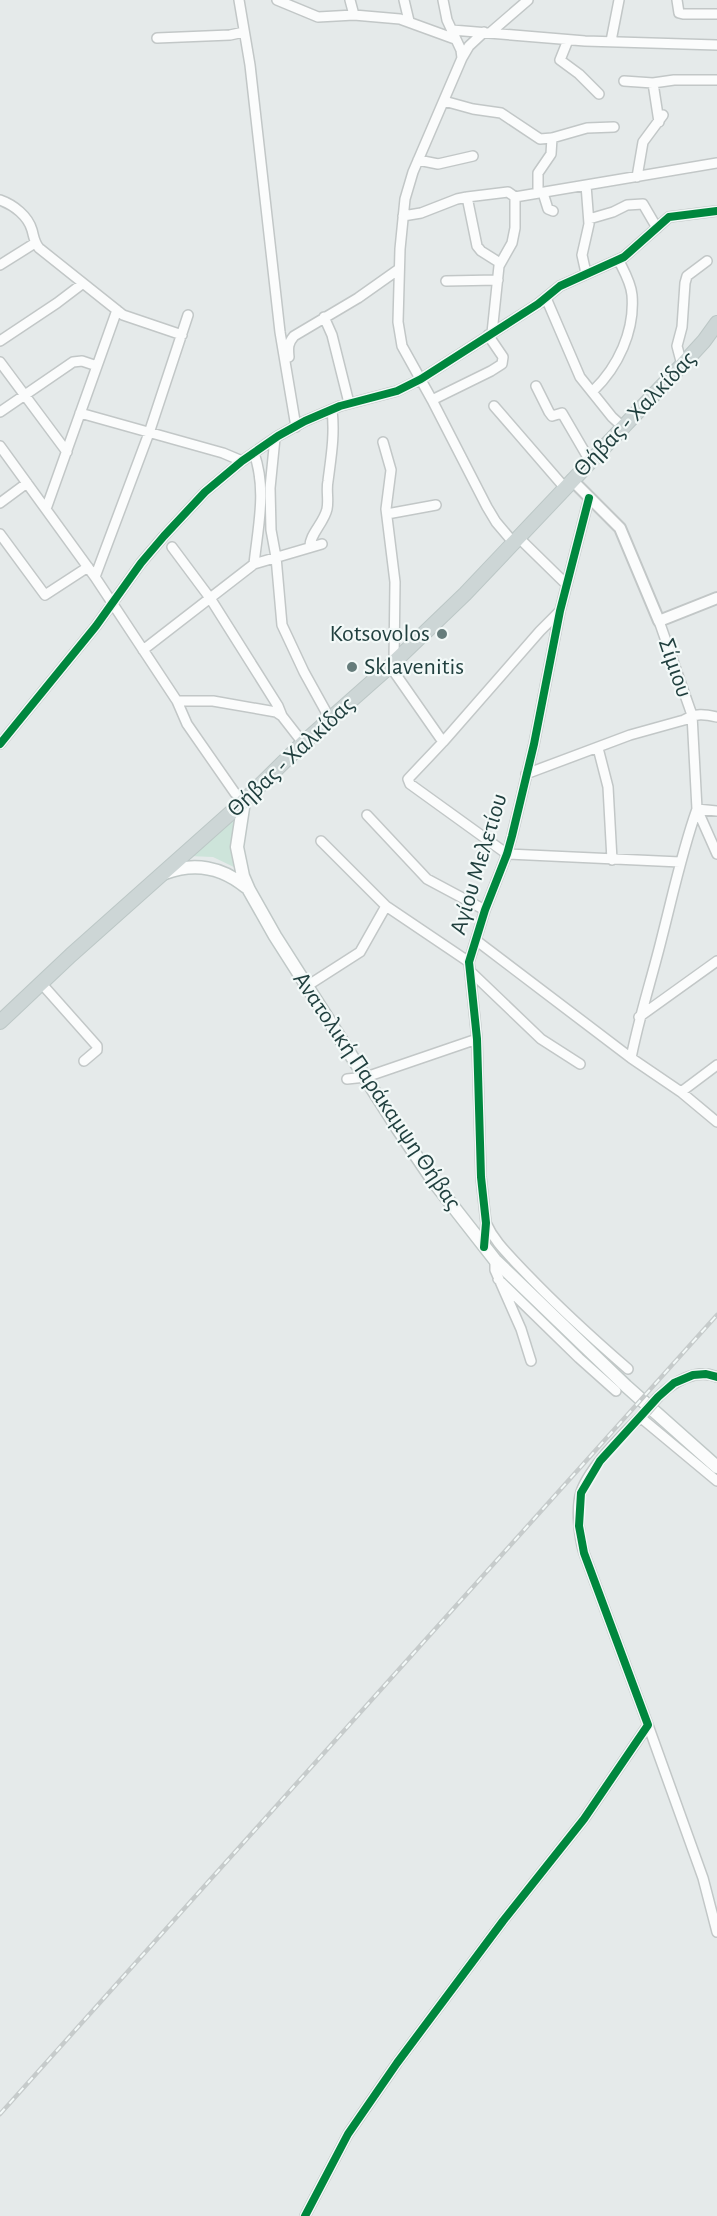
<svg xmlns="http://www.w3.org/2000/svg" width="717" height="2216" font-family="'Alegreya Sans',sans-serif">
<rect width="100%" height="100%" fill="#e5eaea"/>
<path fill="#cde4da" d="M 237,814 L 238,869 L 213,857 L 189,856 Z"/>
<g fill="none" stroke-linecap="round" stroke-linejoin="round">
<defs>
<path id="minor" d="M 239,0 L 250,65 L 280,332 L 296,427
M 277,0 L 318,17 L 354,15 L 400,19 L 455,39
M 350,0 L 354,15
M 404,0 L 409,21
M 443,0 L 447,20 L 461,50 L 462,58 L 413,172 L 405,199 L 400,249 L 398,322 L 402,346 L 432,400 L 487,507 L 496,522 L 513,542
M 677,0 L 679,13 L 683,14 L 717,14
M 452,30 L 585,41 L 717,45
M 491,32 L 528,0
M 157,38 L 230,35 L 244,32
M 568,40 L 560,60 L 579,74 L 599,94
M 611,41 L 619,0
M 462,58 L 469,46 L 484,32
M 624,81 L 653,83 L 674,80 L 717,80
M 653,83 L 659,122
M 444,101 L 473,109 L 501,113 L 540,139 L 552,138 L 587,128 L 614,127
M 418,160 L 438,164 L 473,156
M 637,177 L 643,142 L 663,115
M 538,193 L 538,173 L 551,154 L 552,138
M 543,193 L 548,209 L 553,211
M 467,197 L 477,246 L 481,251 L 500,263
M 0,200 C 14,205 28,216 32,230 C 34,237 34,242 39,248 L 123,315 L 182,335
M 403,216 L 421,213 L 457,199 L 467,197 L 508,192 L 515,197
M 589,219 L 613,212 L 627,205 L 643,204 L 657,228
M 0,265 L 35,243
M 586,273 L 582,255 L 589,224 L 586,185
M 446,281 L 498,280
M 546,298 L 580,377 L 612,417 L 623,427
M 324,317 L 332,335 L 349,403
M 492,333 L 499,266 L 512,243 L 515,228 L 515,197 L 717,163
M 0,341 L 57,303 L 82,284
M 289,357 C 288,348 288,343 294,336 L 358,298 L 399,269
M 0,362 L 67,452
M 682,365 L 677,346 L 682,327 L 685,283 L 687,276 L 707,261
M 536,386 L 549,412 L 552,416 L 562,413 L 590,461
M 593,391 C 618,367 635,331 632,295 C 631,283 624,271 619,261
M 432,400 L 491,371 L 502,364 L 503,357 L 488,335
M 494,406 L 565,488
M 0,412 L 73,362 L 82,361 L 97,366
M 80,413 L 223,453 L 242,461
M 275,438 L 270,488 L 271,530 L 276,557 L 282,625 L 304,672 L 330,719
M 383,442 L 391,470 L 386,509 L 395,582 L 394,662
M 0,446 L 95,577 L 177,701 L 187,724 L 235,793 L 244,801
M 254,453 C 267,490 258,526 254,564
M 0,503 L 27,483
M 46,509 L 117,310
M 387,514 L 436,505
M 0,534 L 45,595 L 88,567
M 518,537 L 566,584
M 172,547 L 210,598 L 278,706 L 282,716
M 310,547 C 309,535 324,523 327,509 C 329,500 326,490 328,481 C 331,457 335,435 332,410
M 95,577 L 149,433 L 188,315
M 560,611 L 540,631 L 443,742 L 408,779 L 410,784 L 507,854 L 680,862
M 659,621 L 692,715 L 697,809 L 717,854
M 143,650 L 254,564 L 322,544
M 390,666 L 443,742
M 177,701 L 213,701 L 276,712 L 282,716 L 303,743
M 0,744 L 96,626 L 141,563 L 164,536 L 205,492 L 242,461 L 278,436 L 305,421 L 340,406 L 397,391 L 421,379 L 538,304 L 560,286 L 624,257 L 669,217 L 717,211
M 598,748 L 608,787 L 612,860
M 526,774 L 630,735 L 684,720 C 696,713 704,714 717,717
M 717,811 L 697,809 C 682,851 673,894 662,937 C 652,978 639,1017 631,1058 L 681,1092 L 717,1122
M 367,815 L 427,879 L 485,910
M 321,841 L 386,906 L 469,962
M 477,941 L 631,1058
M 470,971 L 541,1039 L 580,1064
M 41,983 L 97,1046 L 97,1050 L 84,1061
M 307,986 L 360,952 L 386,906
M 639,1017 L 717,961
M 347,1079 L 366,1077 L 477,1039
M 681,1092 L 717,1065
M 486,1223 C 494,1241 507,1253 520,1267 C 554,1303 591,1337 628,1369
M 484,1247 L 486,1223 L 481,1177 L 477,1039 L 469,962 L 485,910 L 507,854 L 512,836 L 534,744 L 560,611 L 589,498
M 495,1260 L 495,1270 L 521,1329 L 531,1361
M 498,1279 L 579,1358 L 616,1391
M 658,1397 C 673,1382 696,1368 717,1377
M 640,1417 L 717,1481
M 648,1725 L 703,1878 L 717,1932
M 305,2216 L 348,2134 L 397,2063 L 503,1921 L 584,1819 L 648,1725 L 584,1553 C 579,1537 576,1508 581,1492 C 590,1466 626,1431 646,1411"/>
<path id="tertiary" d="M 572,480 L 620,528 L 659,621 L 717,598"/>
<path id="secondary" d="M 244,801 L 237,847 L 243,876 L 249,890 L 275,936 L 398,1129 L 434,1182 L 495,1260 L 626,1386 L 717,1467
M 165,873 C 194,862 222,867 246,887"/>
<path id="primary" d="M 0,1022 L 71,955 L 244,801 L 303,743 L 390,666 L 465,594 L 682,365 L 704,341 L 717,323"/>
</defs>
<use href="#minor" stroke="#c2c7c7" stroke-width="12"/>
<use href="#tertiary" stroke="#c2c7c7" stroke-width="14"/>
<use href="#secondary" stroke="#c0c8c7" stroke-width="15"/>
<use href="#primary" stroke="#bcc7c6" stroke-width="16"/>
<use href="#minor" stroke="#fbfcfc" stroke-width="9"/>
<use href="#tertiary" stroke="#fbfcfc" stroke-width="10"/>
<use href="#secondary" stroke="#fbfcfc" stroke-width="12"/>
<use href="#primary" stroke="#cdd6d6" stroke-width="14"/>
<defs>
<path id="rail" d="M 0,2114 L 717,1315"/>
</defs>
<use href="#rail" stroke="#c6cbcb" stroke-width="4.5"/>
<use href="#rail" stroke="#f3f9f8" stroke-width="2" stroke-dasharray="7" stroke-linecap="butt"/>
<defs>
<path id="minor-bridge" d="M 646,1411 L 658,1397"/>
</defs>
<use href="#minor-bridge" stroke="#c2c7c7" stroke-width="12" stroke-linecap="butt"/>
<use href="#minor-bridge" stroke="#fbfcfc" stroke-width="9"/>
<defs>
<path id="cycleway" d="M 0,744 L 96,626 L 141,563 L 164,536 L 205,492 L 242,461 L 278,436 L 305,421 L 340,406 L 397,391 L 421,379 L 538,304 L 560,286 L 624,257 L 669,217 L 717,211
M 484,1247 L 486,1223 L 481,1177 L 477,1039 L 469,962 L 485,910 L 507,854 L 512,836 L 534,744 L 560,611 L 589,498
M 305,2216 L 348,2134 L 397,2063 L 503,1921 L 584,1819 L 648,1725 L 584,1553 L 579,1526 L 581,1493 L 600,1461 L 658,1397 L 674,1383 L 693,1375 L 706,1374 L 717,1377"/>
</defs>
<use href="#cycleway" stroke="#f3f9f8" stroke-width="11"/>
<use href="#cycleway" stroke="#00873e" stroke-width="8"/>
</g>
<g fill="#667c7b" stroke="#f3f9f8" stroke-width="2">
<circle cx="442" cy="634" r="6"/>
<circle cx="352" cy="667" r="6"/>
</g>
<g text-anchor="middle" dominant-baseline="central" stroke-width="4.5" stroke-linejoin="round" paint-order="stroke">
<g font-size="24" fill="#21403f" stroke="#f3f9f8">
<text transform="translate(635 414) rotate(-46)">Θήβας - Χαλκίδας</text>
<text transform="translate(675 668) rotate(71)">Σίμιου</text>
<text transform="translate(291 757) rotate(-43)">Θήβας - Χαλκίδας</text>
<text transform="translate(479 864) rotate(-73)">Αγίου Μελετίου</text>
<text transform="translate(377 1091) rotate(56)">Ανατολική Παράκαμψη Θήβας</text>
</g>
<g font-size="24" fill="#21403f" stroke="#f3f9f8" text-anchor="end">
<text x="430" y="634">Kotsovolos</text>
<text x="364" y="667" text-anchor="start">Sklavenitis</text>
</g>
</g>
</svg>
